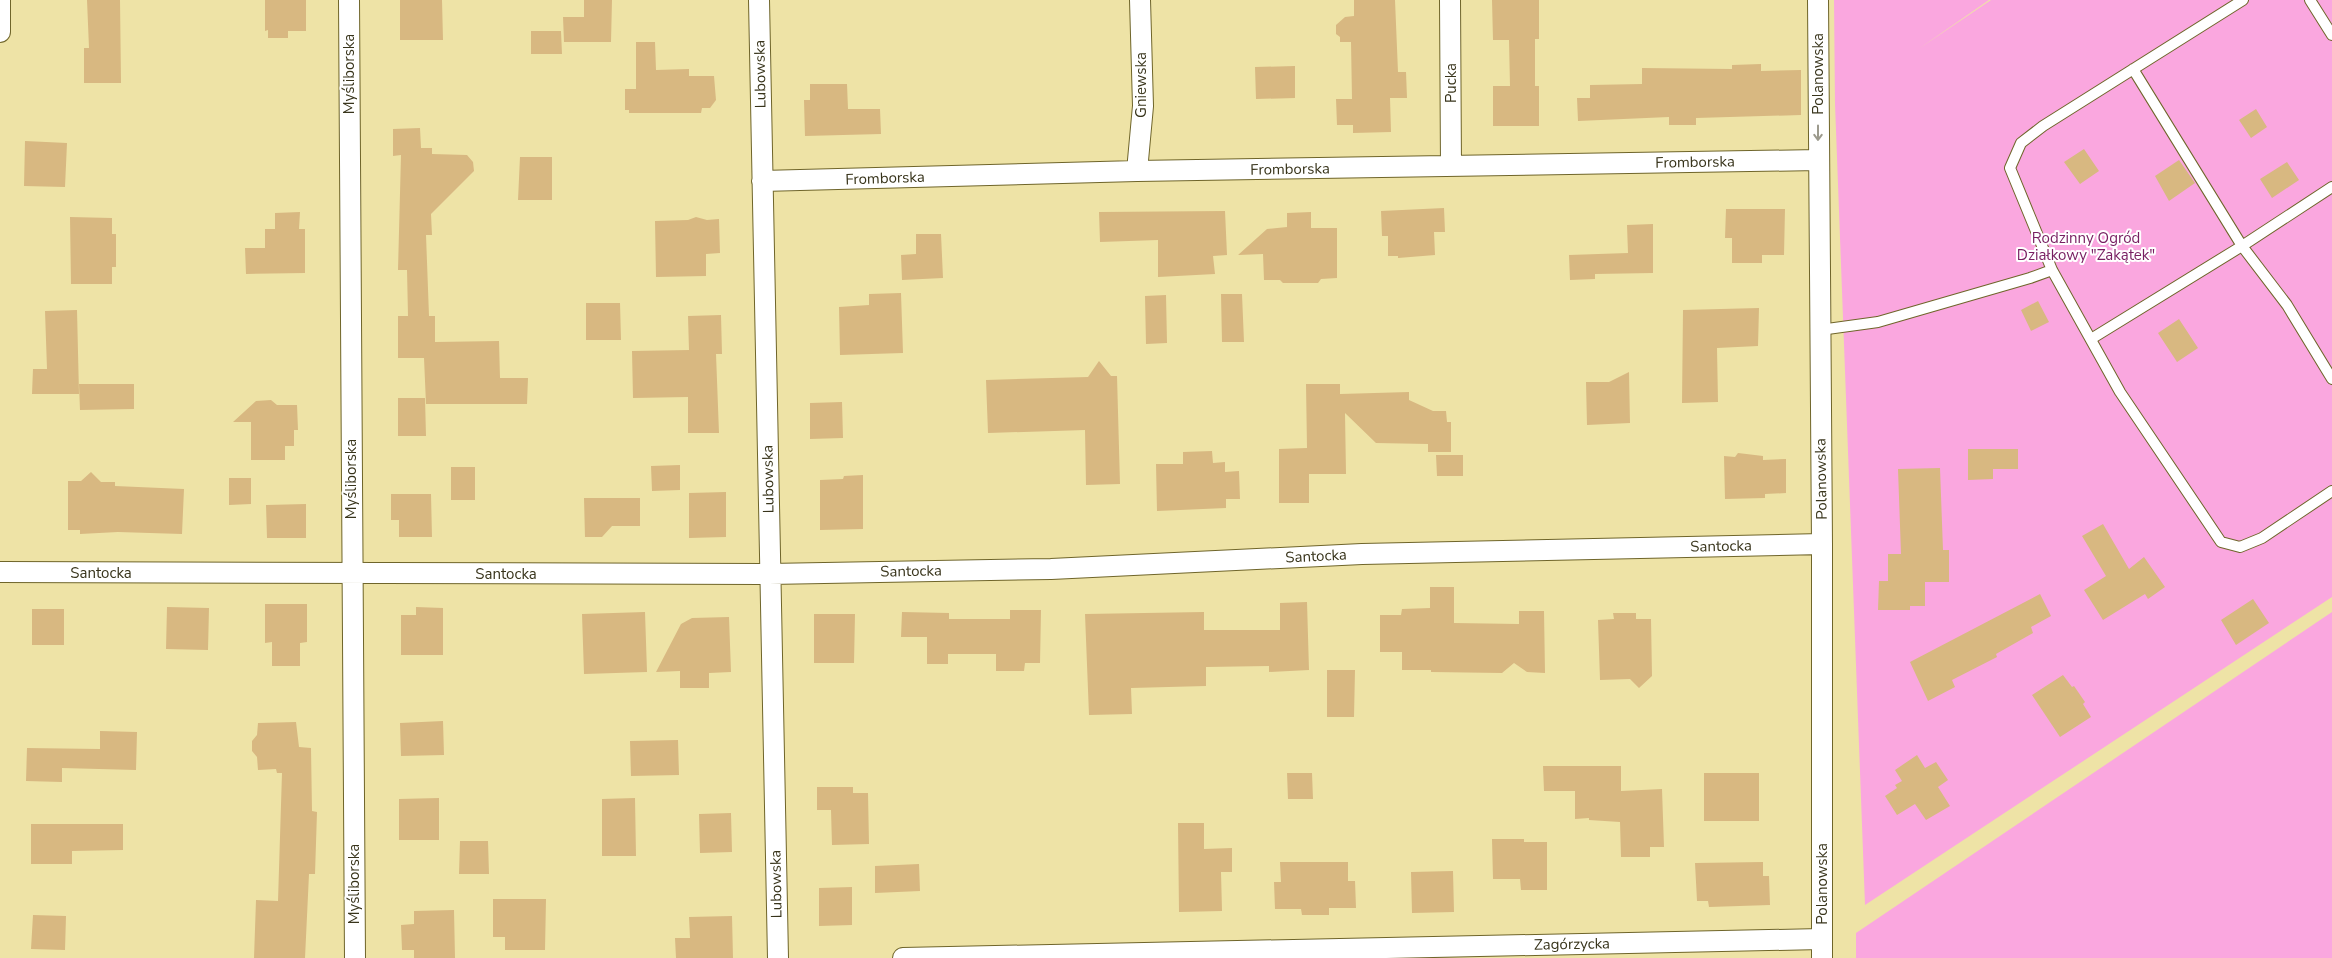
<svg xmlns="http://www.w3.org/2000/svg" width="2332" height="958" font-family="'Nunito Sans',sans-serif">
<rect width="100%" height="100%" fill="#eee3a6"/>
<path fill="#faa7df" d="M 1834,0 L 1989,0 L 1917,50 L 1991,0 L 2332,0 L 2332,597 L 1865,905 L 1835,104 Z
M 2332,612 L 2332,958 L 1856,958 L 1856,933 Z"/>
<path fill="#d8b881" d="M 87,0 L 120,0 L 121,83 L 84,83 L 84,48 L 89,48 Z
M 265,0 L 306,0 L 306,31 L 288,31 L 288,38 L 268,38 L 268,30 L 265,31 Z
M 400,0 L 442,0 L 443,40 L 400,40 Z
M 584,0 L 612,0 L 611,42 L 564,42 L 563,17 L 584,17 Z
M 1354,0 L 1395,0 L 1398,72 L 1406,72 L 1407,98 L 1390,98 L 1391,132 L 1353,133 L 1353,125 L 1337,125 L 1336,99 L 1352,99 L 1351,42 L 1340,42 L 1340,37 L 1336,34 L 1336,25 L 1345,17 L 1354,16 Z
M 1492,0 L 1539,0 L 1539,39 L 1535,39 L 1535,86 L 1539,86 L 1539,126 L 1493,126 L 1493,86 L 1510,86 L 1509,40 L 1493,40 Z
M 531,31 L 561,31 L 562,54 L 531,54 Z
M 636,42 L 655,42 L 656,70 L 689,69 L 689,76 L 714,76 L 716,100 L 710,108 L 702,108 L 701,113 L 629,113 L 629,110 L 625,110 L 625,89 L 636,89 Z
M 1761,64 L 1761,71 L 1801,70 L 1801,115 L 1696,118 L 1696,125 L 1669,125 L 1669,117 L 1578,121 L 1577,98 L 1590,98 L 1590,85 L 1642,84 L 1642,68 L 1732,69 L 1732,65 Z
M 1295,66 L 1295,98 L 1256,99 L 1255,67 Z
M 810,84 L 847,84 L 848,109 L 880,109 L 881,134 L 805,136 L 804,100 L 810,100 Z
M 2256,109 L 2267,127 L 2251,138 L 2239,120 Z
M 420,128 L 421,148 L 432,148 L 432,154 L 467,155 L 473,162 L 474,171 L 431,214 L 432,235 L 426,235 L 429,316 L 435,316 L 435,342 L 499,341 L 500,378 L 528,378 L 527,404 L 426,404 L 424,358 L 398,358 L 398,316 L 408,316 L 407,270 L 398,270 L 401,155 L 393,156 L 393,129 Z
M 25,141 L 67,143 L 65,187 L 24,186 Z
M 2084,149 L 2099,171 L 2080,184 L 2064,162 Z
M 520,157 L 552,157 L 552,200 L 518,200 Z
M 2179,160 L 2195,183 L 2169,201 L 2155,176 Z
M 2287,162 L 2299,180 L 2272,198 L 2260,179 Z
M 1444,208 L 1445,232 L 1434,232 L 1435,255 L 1398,258 L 1398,256 L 1388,256 L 1388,236 L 1382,236 L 1381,211 Z
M 1726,209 L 1785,209 L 1784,255 L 1762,255 L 1762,263 L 1732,263 L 1732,238 L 1725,238 Z
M 1225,211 L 1227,255 L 1213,256 L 1215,274 L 1158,277 L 1158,240 L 1100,242 L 1099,212 Z
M 300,212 L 299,229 L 305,229 L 305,273 L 246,274 L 245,248 L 265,248 L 265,229 L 275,229 L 275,213 Z
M 1311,212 L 1311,228 L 1337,228 L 1337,278 L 1321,279 L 1318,283 L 1283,283 L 1280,280 L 1264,280 L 1263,254 L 1238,255 L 1267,229 L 1287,227 L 1287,213 Z
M 70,217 L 112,218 L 112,234 L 116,234 L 116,267 L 112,267 L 112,284 L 71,284 Z
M 696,217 L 707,220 L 719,219 L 720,253 L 706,254 L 706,276 L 656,277 L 655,221 L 688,220 Z
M 1653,224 L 1653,273 L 1595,274 L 1595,279 L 1570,280 L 1569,255 L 1628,253 L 1627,225 Z
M 916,234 L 941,234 L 943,278 L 902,280 L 901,255 L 916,254 Z
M 901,293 L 903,353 L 840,355 L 839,307 L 869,305 L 869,294 Z
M 1221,294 L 1242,294 L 1244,342 L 1222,342 Z
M 1166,295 L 1167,343 L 1146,344 L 1145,296 Z
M 2038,301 L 2049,322 L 2031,331 L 2021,310 Z
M 586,303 L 620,303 L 621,340 L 586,340 Z
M 1759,308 L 1758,346 L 1717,348 L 1718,402 L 1682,403 L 1683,310 Z
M 77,310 L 79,394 L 32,394 L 33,369 L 47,369 L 45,311 Z
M 721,315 L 722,354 L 716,354 L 719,433 L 688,433 L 688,397 L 633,398 L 632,351 L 689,350 L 688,316 Z
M 2179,319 L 2198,348 L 2177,362 L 2158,333 Z
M 1099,361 L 1111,376 L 1117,376 L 1120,484 L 1086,485 L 1085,430 L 988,433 L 986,380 L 1088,377 Z
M 1629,372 L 1630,423 L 1587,425 L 1586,382 L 1609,382 Z
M 79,384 L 134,384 L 134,409 L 80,410 Z
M 1306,384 L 1340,384 L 1340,394 L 1409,392 L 1409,400 L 1433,411 L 1446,411 L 1447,422 L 1451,422 L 1451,452 L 1428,452 L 1428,444 L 1376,443 L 1345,413 L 1346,474 L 1309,474 L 1309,503 L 1279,503 L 1279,449 L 1307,448 Z
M 398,398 L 425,398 L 426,436 L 398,436 Z
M 271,400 L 277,405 L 297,405 L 298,430 L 294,430 L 294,446 L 285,446 L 285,460 L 251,460 L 251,422 L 233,422 L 256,401 Z
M 842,402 L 843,438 L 810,439 L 810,403 Z
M 1968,449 L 2018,449 L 2018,469 L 1993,469 L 1993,479 L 1968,480 Z
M 1212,451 L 1213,463 L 1225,462 L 1225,472 L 1239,471 L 1240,499 L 1226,499 L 1226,508 L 1157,511 L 1156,464 L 1183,464 L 1183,452 Z
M 1738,453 L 1763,456 L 1763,460 L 1786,459 L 1786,493 L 1765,494 L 1765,498 L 1725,499 L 1724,456 L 1735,457 Z
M 1436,455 L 1463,455 L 1463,476 L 1437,476 Z
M 680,465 L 680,490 L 652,491 L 651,466 Z
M 451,467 L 475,467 L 475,500 L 451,500 Z
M 1940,468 L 1943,550 L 1949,550 L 1949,582 L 1925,582 L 1925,606 L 1910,606 L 1910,610 L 1878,610 L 1879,581 L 1888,581 L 1888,554 L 1901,554 L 1898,469 Z
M 91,472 L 101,482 L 115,482 L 115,486 L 184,489 L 182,534 L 118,532 L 80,534 L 80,530 L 68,530 L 68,481 L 81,481 Z
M 863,475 L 863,529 L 820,530 L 820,480 L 843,479 L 844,476 Z
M 229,478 L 251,478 L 251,504 L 229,505 Z
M 726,492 L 726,537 L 689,538 L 689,493 Z
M 391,494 L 431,494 L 432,537 L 399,537 L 399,520 L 391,520 Z
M 584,498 L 640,498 L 640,526 L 612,526 L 602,537 L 585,537 Z
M 306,504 L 306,538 L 267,538 L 266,505 Z
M 2103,524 L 2129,569 L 2144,557 L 2165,587 L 2148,599 L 2145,594 L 2103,620 L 2084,590 L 2106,576 L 2082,536 Z
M 1430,587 L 1454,587 L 1454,623 L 1519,624 L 1519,611 L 1544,611 L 1545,673 L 1527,672 L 1514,663 L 1502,673 L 1431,672 L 1431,670 L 1402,670 L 1402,652 L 1380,652 L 1380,615 L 1401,615 L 1402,609 L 1430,608 Z
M 2040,594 L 2051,616 L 2031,627 L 2033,633 L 1996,654 L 1997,657 L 1952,680 L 1955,687 L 1928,701 L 1910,662 Z
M 2253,599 L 2269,623 L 2236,645 L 2221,620 Z
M 1307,602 L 1309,670 L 1269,672 L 1269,666 L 1206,667 L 1206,686 L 1131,688 L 1132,714 L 1089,715 L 1085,614 L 1204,612 L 1204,630 L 1280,630 L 1280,603 Z
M 265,604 L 307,604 L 307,642 L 300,643 L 300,666 L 272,666 L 272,642 L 265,643 Z
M 167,607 L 209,608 L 208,650 L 166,649 Z
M 416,607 L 443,608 L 443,655 L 401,655 L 401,615 L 416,615 Z
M 32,609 L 64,609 L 64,645 L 32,645 Z
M 1010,610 L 1041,610 L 1040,663 L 1025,663 L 1024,671 L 996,671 L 996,654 L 948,654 L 948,664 L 927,664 L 927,637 L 901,637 L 902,612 L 949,613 L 949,619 L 1010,619 Z
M 645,612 L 647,672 L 584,674 L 582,614 Z
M 1613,613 L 1636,613 L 1636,619 L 1651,619 L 1652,676 L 1639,688 L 1630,679 L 1600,680 L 1598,620 L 1614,619 Z
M 814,614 L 855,614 L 854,663 L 814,663 Z
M 729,617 L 731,672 L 709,673 L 709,688 L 680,688 L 680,671 L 656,672 L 681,624 L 692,618 Z
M 1327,670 L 1355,670 L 1354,717 L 1327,717 Z
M 2063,675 L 2072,687 L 2074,686 L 2085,702 L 2083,704 L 2091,717 L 2060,737 L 2032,695 Z
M 443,721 L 444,755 L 401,756 L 400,723 Z
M 296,722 L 299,747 L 311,748 L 312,811 L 317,812 L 315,874 L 309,874 L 305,958 L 254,958 L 256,900 L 278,901 L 282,773 L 277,773 L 276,769 L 258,770 L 257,757 L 252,751 L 252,741 L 257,735 L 258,723 Z
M 100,731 L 137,732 L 136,770 L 62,768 L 62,782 L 26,781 L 27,748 L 100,749 Z
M 678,740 L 679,775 L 631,776 L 630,741 Z
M 1917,755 L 1925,768 L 1936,762 L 1948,780 L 1938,787 L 1950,806 L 1926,820 L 1915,804 L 1897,815 L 1885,796 L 1897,788 L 1895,785 L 1902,781 L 1895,770 Z
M 1543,766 L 1621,766 L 1621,791 L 1662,789 L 1664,847 L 1650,847 L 1650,857 L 1621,857 L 1620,822 L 1589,820 L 1589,818 L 1575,819 L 1575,791 L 1544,791 Z
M 1287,773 L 1312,773 L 1313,799 L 1288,799 Z
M 1704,773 L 1759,773 L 1759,821 L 1704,821 Z
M 817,787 L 853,787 L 853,793 L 868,793 L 869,844 L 832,845 L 831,810 L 817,810 Z
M 439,798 L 439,840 L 399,840 L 399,799 Z
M 635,798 L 636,856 L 602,856 L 602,799 Z
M 731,813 L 732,852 L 700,853 L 699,814 Z
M 1178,823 L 1204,823 L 1204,849 L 1232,848 L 1232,872 L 1221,872 L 1222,911 L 1179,912 Z
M 31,824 L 123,824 L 123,850 L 72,851 L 72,864 L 31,864 Z
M 1492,839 L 1524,839 L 1524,842 L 1547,842 L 1547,890 L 1521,890 L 1520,879 L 1493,879 Z
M 460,841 L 488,841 L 489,874 L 459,874 Z
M 1280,862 L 1348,862 L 1348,881 L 1355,881 L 1356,908 L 1329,908 L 1329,915 L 1302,915 L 1301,909 L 1275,909 L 1274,882 L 1281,882 Z
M 1763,862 L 1763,876 L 1769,876 L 1770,905 L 1709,907 L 1708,901 L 1697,901 L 1695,863 Z
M 919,864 L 920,891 L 875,893 L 875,866 Z
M 1453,871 L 1454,912 L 1412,913 L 1411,872 Z
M 852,887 L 852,925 L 819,926 L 819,888 Z
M 493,899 L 546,899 L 545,950 L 505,950 L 505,937 L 493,937 Z
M 454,910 L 455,958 L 414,958 L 414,950 L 402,950 L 401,925 L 414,924 L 414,911 Z
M 33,915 L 66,916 L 65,950 L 31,949 Z
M 732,916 L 733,958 L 676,958 L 675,938 L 690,938 L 689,917 Z"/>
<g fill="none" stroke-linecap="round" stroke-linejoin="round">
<defs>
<path id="service" d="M 2243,0 L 2043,126 L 2021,143 L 2010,168 L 2052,270 L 2120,392 L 2221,542 L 2240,547 L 2262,538 L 2332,491
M 2310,0 L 2332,35
M 2133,69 L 2242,246 L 2287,305 L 2332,379
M 1820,330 L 1878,322 L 2030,278 L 2052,270
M 2091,339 L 2242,246 L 2332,187"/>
<path id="minor" d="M 349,0 L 355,958
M 759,0 L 778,958
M 1450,0 L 1451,166
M 1818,0 L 1822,544 L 1822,958
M 0,32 L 0,0
M 1137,171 L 1143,106 L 1140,0
M 762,181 L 1137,171 L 1818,160
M 0,572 L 769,574 L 1051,569 L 1362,554 L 1822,544
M 903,958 L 1821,939"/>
</defs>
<use href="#service" stroke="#6f652a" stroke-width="12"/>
<use href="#minor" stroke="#6f652a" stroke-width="22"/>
<use href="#service" stroke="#fff" stroke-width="10"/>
<use href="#minor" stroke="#fff" stroke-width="20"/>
</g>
<defs><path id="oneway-shaft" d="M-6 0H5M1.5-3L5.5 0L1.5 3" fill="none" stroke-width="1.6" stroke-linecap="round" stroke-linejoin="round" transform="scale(1.25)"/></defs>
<use stroke="#9c9a8d" href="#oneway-shaft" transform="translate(1818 133) rotate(90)"/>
<g text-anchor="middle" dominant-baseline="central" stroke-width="4" stroke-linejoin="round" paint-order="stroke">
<g font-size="15" fill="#38341b" stroke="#fff">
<text transform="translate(349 74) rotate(-90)">Myśliborska</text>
<text transform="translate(760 74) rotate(-91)">Lubowska</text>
<text transform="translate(1818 74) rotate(-90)">Polanowska</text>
<text transform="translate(1451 83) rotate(-90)">Pucka</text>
<text transform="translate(1141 85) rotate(-90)">Gniewska</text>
<text transform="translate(1695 162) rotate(-1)">Fromborska</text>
<text transform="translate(1290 169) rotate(-1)">Fromborska</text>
<text transform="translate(885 178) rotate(-2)">Fromborska</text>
<text transform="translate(351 479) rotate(-90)">Myśliborska</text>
<text transform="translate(768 479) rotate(-91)">Lubowska</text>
<text transform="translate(1821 479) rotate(-91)">Polanowska</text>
<text transform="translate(1721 546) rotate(-1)">Santocka</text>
<text transform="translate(1316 556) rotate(-3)">Santocka</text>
<text transform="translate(911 571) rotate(-1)">Santocka</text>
<text x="101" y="573">Santocka</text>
<text x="506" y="574">Santocka</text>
<text transform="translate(354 884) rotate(-90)">Myśliborska</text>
<text transform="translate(776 884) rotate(-91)">Lubowska</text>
<text transform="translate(1822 884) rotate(-90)">Polanowska</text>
<text transform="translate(1572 944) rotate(-1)">Zagórzycka</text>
</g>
<g font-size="15" fill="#771e61" stroke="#fff">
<text x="2086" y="238">Rodzinny Ogród<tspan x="2086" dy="17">Działkowy "Zakątek"</tspan></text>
</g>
</g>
</svg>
